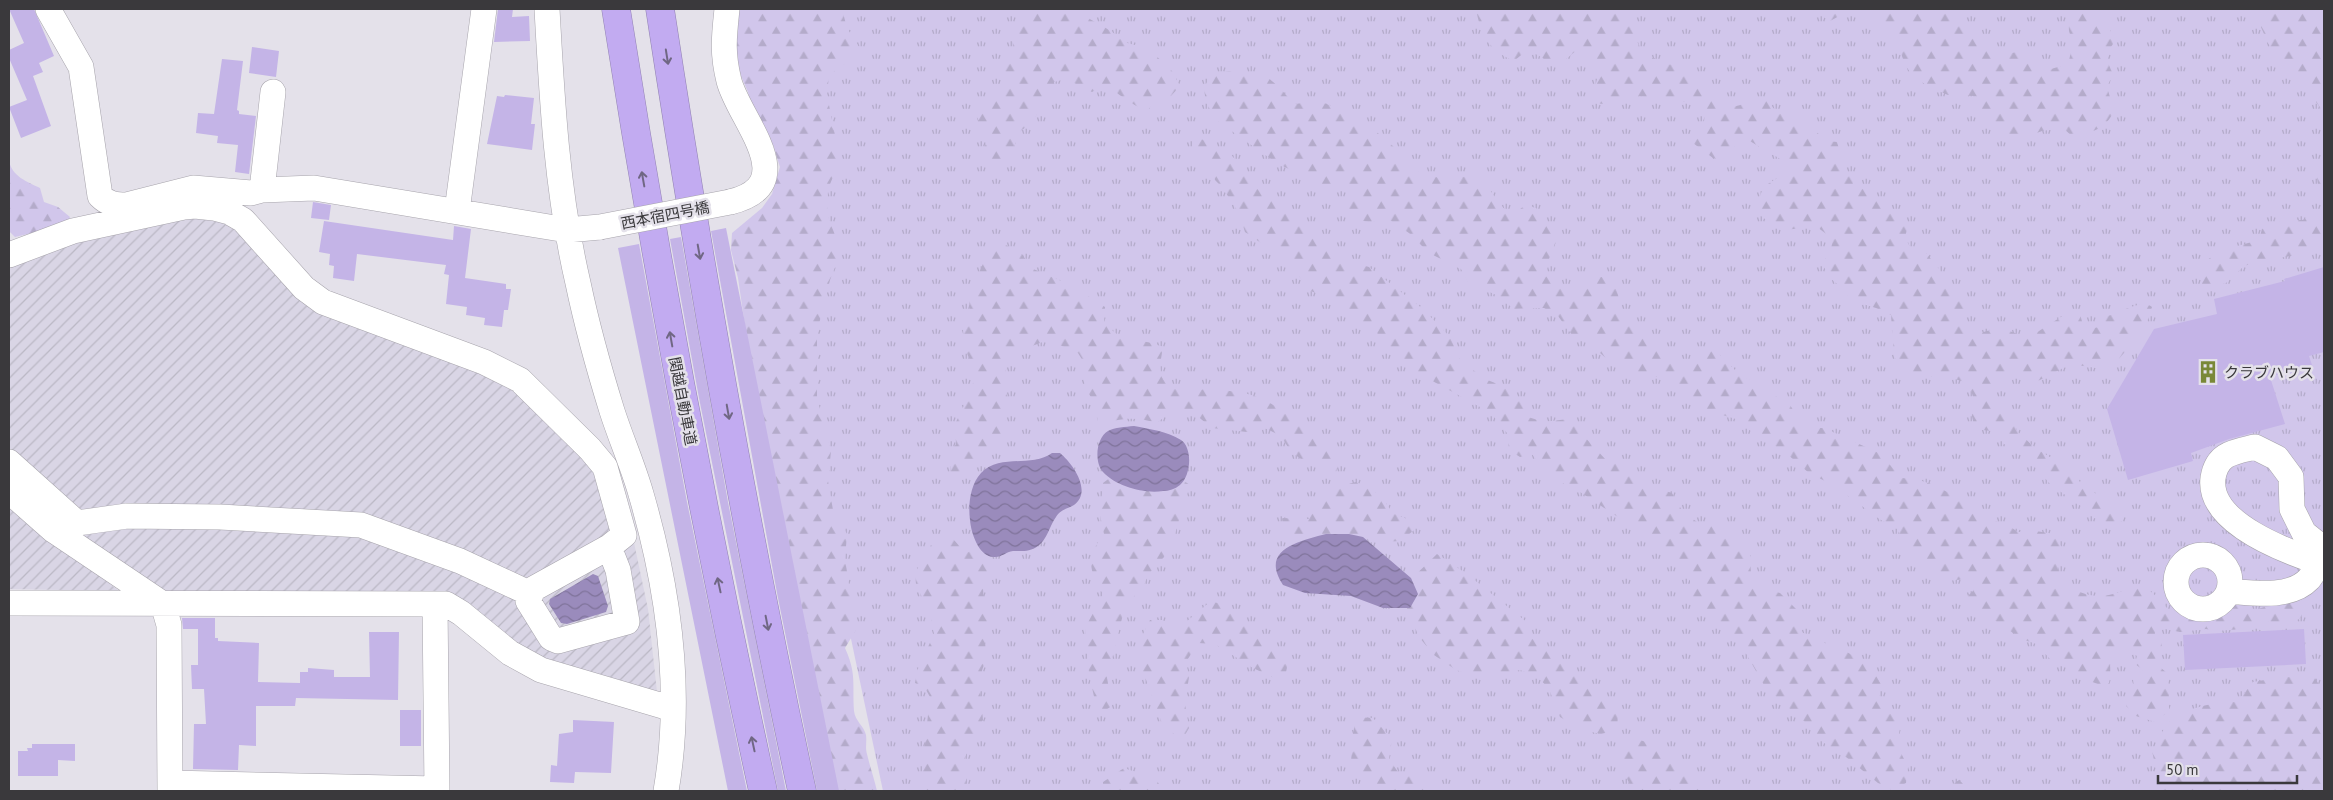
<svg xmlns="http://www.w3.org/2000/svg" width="2333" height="800" font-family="'PT Sans','Noto Sans JP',sans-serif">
<defs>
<pattern id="industrial-furrows" width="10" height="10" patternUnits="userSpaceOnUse" patternTransform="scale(1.25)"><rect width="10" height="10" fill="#d9d5e5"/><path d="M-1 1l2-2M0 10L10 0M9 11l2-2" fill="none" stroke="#bbb8c5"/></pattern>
<pattern id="grass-tufts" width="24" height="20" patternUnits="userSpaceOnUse" patternTransform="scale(1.25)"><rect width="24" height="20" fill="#d1c6eb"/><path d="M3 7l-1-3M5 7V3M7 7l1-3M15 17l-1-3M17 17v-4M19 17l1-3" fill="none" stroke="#b4abca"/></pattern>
<pattern id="forest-firs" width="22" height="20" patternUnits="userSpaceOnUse" patternTransform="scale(1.25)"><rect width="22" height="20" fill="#d1c6eb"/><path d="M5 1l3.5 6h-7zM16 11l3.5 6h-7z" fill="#b4abca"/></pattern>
<pattern id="water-waves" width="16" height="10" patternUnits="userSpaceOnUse" patternTransform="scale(1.25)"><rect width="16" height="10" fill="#9a8bbc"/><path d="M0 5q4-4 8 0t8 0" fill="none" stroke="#7f739a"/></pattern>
</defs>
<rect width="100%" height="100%" fill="#e4e1ea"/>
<path fill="url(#industrial-furrows)" d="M 194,199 L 325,296 L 542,387 L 632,533 L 648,609 L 657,692 L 526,653 L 462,602 L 166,594 L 86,543 L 9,474 L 9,251 Z
M 9,504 L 35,526 L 119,591 L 9,589 Z"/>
<path fill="url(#grass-tufts)" d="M 791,9 L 2324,9 L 2324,791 L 883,791 L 805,420 Z"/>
<path fill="url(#forest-firs)" d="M 737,9 L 842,9 L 847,28 L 859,47 L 850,60 L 829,75 L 827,95 L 840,160 L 828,189 L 827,213 L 841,252 L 830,280 L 817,332 L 817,398 L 831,451 L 828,481 L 833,510 L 847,534 L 845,559 L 856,630 L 845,648 C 857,674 852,685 854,711 C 855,721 864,726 866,735 C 867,741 865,748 867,754 C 870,767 874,778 877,791 L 836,791 L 745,326 L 738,278 L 731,250 L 732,233 L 762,208 L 772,194 L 780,167 L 773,145 L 753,114 L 748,92 L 737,67 Z
M 1030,9 L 1072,9 L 1111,31 L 1124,42 L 1149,49 L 1172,71 L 1180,86 L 1170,97 L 1154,103 L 1147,111 C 1131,105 1119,93 1104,85 L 1092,92 L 1066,79 L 1054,82 C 1045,102 1037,120 1018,133 L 1014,148 L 992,171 L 984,165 L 983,154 L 987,139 L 977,117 L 981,106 L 997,100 L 1002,82 L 999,67 C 1004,62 1010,57 1012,51 C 1015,43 1009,40 1016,28 C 1020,21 1027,17 1030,9 Z
M 1476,9 L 1622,9 L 1642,52 L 1666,64 L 1683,66 L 1691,71 L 1697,82 L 1722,98 L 1731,107 C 1743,106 1751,99 1763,97 L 1776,111 L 1785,116 L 1795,116 L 1828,141 L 1837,142 L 1845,169 L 1853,179 L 1853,186 C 1869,191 1881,193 1886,210 L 1901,218 L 1908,226 L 1905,237 L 1911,249 L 1926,253 L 1949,281 L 1966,298 L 1964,312 L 1973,336 C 2000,325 2002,328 2028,338 L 2064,315 L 2080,314 L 2084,329 L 2101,327 L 2107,316 C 2120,313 2142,298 2152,307 L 2145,328 L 2118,360 L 2096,368 L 2071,364 L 2028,386 L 2014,371 L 1992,396 L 2009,415 L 2018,432 L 2034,447 L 2075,473 L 2081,484 L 2089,488 L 2103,500 L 2113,503 L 2122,512 L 2123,521 L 2109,524 L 2094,518 L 2081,506 L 2051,485 L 2030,461 L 2004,444 L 2001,430 L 1991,431 L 1975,429 L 1971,412 L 1973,397 L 1969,383 L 1943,376 L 1916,377 L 1901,368 L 1894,356 L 1891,315 L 1876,308 L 1850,300 L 1843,289 L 1829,277 L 1822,263 L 1830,253 L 1833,239 L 1813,224 C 1785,233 1779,232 1757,212 C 1760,186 1766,183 1788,174 L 1782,160 L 1748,140 L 1732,148 L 1723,161 L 1713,158 L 1693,143 L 1692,129 L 1704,122 L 1705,110 L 1693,103 L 1678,101 L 1671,108 L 1657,98 L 1634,96 L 1605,104 L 1593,103 C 1592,90 1599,78 1600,65 L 1577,50 L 1565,60 L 1554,66 L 1538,55 L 1526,51 L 1514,61 C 1489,50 1481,36 1476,9 Z
M 1818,9 L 1846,9 L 1843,14 L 1830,21 L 1817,13 Z
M 1870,9 L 1945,9 L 1980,44 L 1996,57 L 2016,52 L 2051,69 L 2068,64 L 2073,44 L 2069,31 L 2068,11 L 2064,9 L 2095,9 L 2110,29 L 2113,44 C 2105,54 2107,63 2113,74 L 2107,87 L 2114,111 C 2106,129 2091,133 2073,137 L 2063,128 L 2042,131 L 2013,142 C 1992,134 1981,125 1981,102 L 1975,96 L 1948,95 L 1929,87 L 1913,76 L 1905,65 L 1898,44 L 1884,34 Z
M 2253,9 L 2324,9 L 2324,113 L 2287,62 L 2277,56 L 2268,43 Z
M 1229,71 L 1250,78 L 1267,77 L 1278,86 L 1294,104 C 1303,103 1315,100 1324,103 C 1350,112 1377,130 1396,149 C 1402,155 1406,165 1413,169 C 1441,185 1454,173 1481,178 C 1492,191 1498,205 1512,216 L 1525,205 L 1536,208 L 1546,221 L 1554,224 L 1557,238 L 1549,259 L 1546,276 L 1556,285 L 1568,284 L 1578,289 L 1583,276 C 1616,273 1619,289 1621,317 L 1667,349 L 1683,363 L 1689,363 L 1692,351 L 1707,350 L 1718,353 L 1740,375 L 1757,383 L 1765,391 L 1788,402 L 1799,419 L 1809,428 L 1824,428 L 1881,454 L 1901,478 L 1916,479 L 1934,485 L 1968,503 L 1991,520 L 2006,524 L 2018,532 L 2036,531 L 2054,534 L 2063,550 L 2057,563 L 2061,583 C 2075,591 2093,599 2109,595 C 2123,592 2132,584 2146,589 C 2154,591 2166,609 2175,615 L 2180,612 L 2207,612 L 2212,617 L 2219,618 L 2228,601 L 2237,600 L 2245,610 L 2258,609 L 2293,598 L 2300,601 L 2302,615 L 2299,619 L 2284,627 L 2266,621 L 2241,629 L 2217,631 L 2206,629 L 2180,632 L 2155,627 L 2155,635 L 2161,640 L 2162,645 L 2154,662 L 2167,673 L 2169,686 L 2169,711 L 2155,722 L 2136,716 L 2126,706 L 2134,690 L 2133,678 L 2142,676 L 2142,669 L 2135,664 L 2137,656 L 2124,648 C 2104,657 2113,665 2109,683 L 2103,686 L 2082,678 L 2073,670 L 2052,661 L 2036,644 L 2022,639 L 1988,616 L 1970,611 L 1962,601 L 1973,591 L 1978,581 C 1962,574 1954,586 1937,577 L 1933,567 L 1926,561 L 1908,550 L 1896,527 L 1881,520 L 1833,485 L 1809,473 L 1786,453 L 1753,433 L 1739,420 L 1706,410 L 1663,377 L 1640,376 L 1608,360 L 1599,352 L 1596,338 L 1572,335 L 1558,316 L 1544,308 L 1514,309 L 1496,295 L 1468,282 L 1461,269 L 1429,253 L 1409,233 L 1388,219 C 1369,224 1361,224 1347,209 L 1347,193 L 1339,184 L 1324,187 L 1275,162 L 1216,120 L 1206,102 L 1204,89 L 1210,75 Z
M 1194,136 L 1213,144 L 1232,156 L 1247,171 L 1255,187 L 1267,197 L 1313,228 L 1351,262 L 1369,267 L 1423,309 L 1450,337 L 1460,360 L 1485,379 L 1515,391 L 1528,417 L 1544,422 L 1568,419 L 1606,460 L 1627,463 L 1646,485 L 1672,493 L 1683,512 L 1700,524 L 1716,527 L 1742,541 L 1750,554 L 1751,575 L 1761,588 L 1780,593 L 1797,610 L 1796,624 L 1803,633 L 1815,636 L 1832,648 L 1845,651 L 1870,665 L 1881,684 L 1879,695 L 1900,728 L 1897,745 L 1908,767 L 1906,783 L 1892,790 L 1878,783 L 1846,757 L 1828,746 L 1814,735 L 1806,723 L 1765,687 L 1743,648 L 1722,629 L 1712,617 L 1694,606 L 1688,569 L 1633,527 L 1577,490 L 1556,480 L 1543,469 L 1532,454 L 1520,457 L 1509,450 L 1507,433 L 1491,413 L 1416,372 L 1384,347 L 1378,334 L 1334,301 L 1311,291 L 1286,260 L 1245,232 L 1239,213 L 1222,187 L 1215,180 L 1209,165 L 1196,157 L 1192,147 Z
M 9,161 C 12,176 27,182 40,188 L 44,202 L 58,207 L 70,217 L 66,225 L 15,237 L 9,231 Z
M 2324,170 L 2324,199 L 2319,193 L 2317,177 Z
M 2324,206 L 2324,245 L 2298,255 L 2259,261 L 2244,266 L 2226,283 L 2202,291 L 2201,282 L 2206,261 L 2219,251 L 2259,240 L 2262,229 L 2281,221 L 2302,220 L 2322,215 Z
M 992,242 L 1006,245 L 1022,254 L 1031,268 L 1073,286 L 1105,307 L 1104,323 L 1120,337 L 1152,343 L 1163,347 C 1161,360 1157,372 1166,383 C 1176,396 1200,388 1214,389 C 1224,390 1235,392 1244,393 C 1283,401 1311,438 1339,462 L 1335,476 L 1323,475 L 1311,461 L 1301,459 L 1291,452 L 1281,436 L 1265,428 L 1247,432 L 1212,428 L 1196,415 L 1170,412 L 1157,423 C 1136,416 1119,418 1098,425 L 1096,406 L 1085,387 L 1083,361 L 1078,353 L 1048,340 L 1008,355 L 1004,386 L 1009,401 L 1005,422 L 996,447 L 983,462 L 963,477 L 951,475 L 950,455 L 956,444 L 955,424 L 970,393 L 976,373 L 964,347 L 963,328 L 970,314 L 969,297 Z
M 1119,471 L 1172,473 L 1190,485 L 1174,537 L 1164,557 L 1149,574 L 1142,588 L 1125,606 L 1111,663 L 1106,672 L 1112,706 L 1104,711 L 1095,701 L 1089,674 L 1085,628 L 1103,594 C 1088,570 1086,556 1104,534 L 1100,515 L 1103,483 Z
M 1356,482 C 1374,489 1384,497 1392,513 L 1405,518 L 1414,530 L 1401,541 L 1310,545 L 1284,533 L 1282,518 L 1309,519 L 1312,509 L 1332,488 Z
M 943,538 L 953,539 L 966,553 L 985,545 L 989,549 L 994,564 C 985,588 975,589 994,614 L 985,639 L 986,659 L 979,679 L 983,720 L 974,733 L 965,758 L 967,775 L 965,791 L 923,791 L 922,769 L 930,697 L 925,688 L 915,683 L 917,671 L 934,634 L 931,617 L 916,584 L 915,573 L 931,545 Z
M 1437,554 L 1467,574 L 1529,624 L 1529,636 C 1560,660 1588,687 1618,713 L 1617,730 L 1601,734 L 1582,730 L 1560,717 L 1549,689 L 1538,677 L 1520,670 L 1480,678 L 1456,670 L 1434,655 L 1419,637 L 1401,594 L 1404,586 Z
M 1211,601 L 1230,607 L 1262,640 L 1283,653 L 1288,663 L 1286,672 L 1274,678 L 1253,668 L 1215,644 L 1198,643 L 1186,662 L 1189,677 L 1185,703 L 1189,728 L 1182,740 L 1163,726 L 1140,663 L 1142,636 L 1150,620 L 1162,620 L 1180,627 Z
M 2313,675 L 2324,693 L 2324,791 L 2158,791 L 2159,782 L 2152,751 C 2156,745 2165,726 2167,724 C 2185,707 2214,702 2237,702 L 2253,682 L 2276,678 Z
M 1355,717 L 1373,718 L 1392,739 L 1389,759 L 1398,772 L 1425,779 L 1430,791 L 1372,791 L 1355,775 L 1351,761 Z
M 1631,739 C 1656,741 1666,755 1684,770 C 1693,778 1704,783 1713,791 L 1632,791 C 1631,782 1618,766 1613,755 Z
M 1124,768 L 1156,779 L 1163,791 L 1103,791 L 1103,782 Z
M 1959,780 L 1971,791 L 1950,791 L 1950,786 Z"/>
<path fill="url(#water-waves)" d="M 1134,426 C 1149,429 1167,431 1181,440 C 1193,448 1191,476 1180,485 C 1175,489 1169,491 1163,491 C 1143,494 1116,486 1103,472 C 1094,462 1096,438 1108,431 C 1115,427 1125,427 1134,426 Z
M 1052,453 L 1060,453 C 1072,463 1093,491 1074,505 C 1067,509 1061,509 1056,517 C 1050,525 1047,540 1038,546 C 1030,552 1022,551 1013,551 C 1006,552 1002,557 995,557 C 979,558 971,533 970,520 C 968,505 970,485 981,473 C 1000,453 1032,468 1052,453 Z
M 1326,534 L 1349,534 L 1363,537 L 1411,578 L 1418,594 L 1410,608 L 1383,608 L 1351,596 L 1305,593 L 1283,585 C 1259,549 1300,541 1326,534 Z
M 593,574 L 598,576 L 608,606 L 606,612 L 567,624 L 561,623 L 549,604 L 550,599 Z"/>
<path fill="#c4b4e7" d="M 9,9 L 34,9 L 54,56 L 39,63 L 43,72 L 33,76 L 51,126 L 21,138 L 9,107 L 27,100 L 9,58 L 9,50 L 24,43 Z
M 498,9 L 513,9 L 512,17 L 529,16 L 530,41 L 494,42 Z
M 252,47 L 279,51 L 276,77 L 249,73 Z
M 222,59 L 243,61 L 237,110 L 239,111 L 239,114 L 256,116 L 249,174 L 235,172 L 238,145 L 217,143 L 218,136 L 196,133 L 198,113 L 214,114 Z
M 505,95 L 534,98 L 531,124 L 535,124 L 532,150 L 487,144 L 497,96 L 504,97 Z
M 313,202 L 331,205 L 329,220 L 311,218 Z
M 324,221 L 453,240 L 454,226 L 471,229 L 465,278 L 506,284 L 506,289 L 511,289 L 508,310 L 504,310 L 502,327 L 484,325 L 485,318 L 466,315 L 467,307 L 446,304 L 449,275 L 444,274 L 446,265 L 357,254 L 354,281 L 333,278 L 334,266 L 329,265 L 330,254 L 319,252 Z
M 726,228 L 839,791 L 817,791 L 777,593 L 711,231 Z
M 681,237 L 728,502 L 786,791 L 778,791 L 699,398 L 670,239 Z
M 639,244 L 687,502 L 747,791 L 728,791 L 618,248 Z
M 2324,267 L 2324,352 L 2309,356 L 2312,365 L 2270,377 L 2285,424 L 2229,439 L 2191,453 L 2193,461 L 2128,480 L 2107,409 L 2154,329 L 2217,314 L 2214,299 L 2285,281 L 2284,279 Z
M 182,618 L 215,618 L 215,638 L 218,638 L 218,641 L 259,643 L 258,682 L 300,683 L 300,672 L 308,672 L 308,668 L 334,670 L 334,677 L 370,677 L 369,632 L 399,632 L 398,700 L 296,698 L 295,706 L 256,706 L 256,746 L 239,745 L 238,770 L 193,769 L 194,724 L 206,724 L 204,689 L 192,689 L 191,665 L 198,665 L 198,629 L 183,629 Z
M 2304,629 L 2306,664 L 2185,670 L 2183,635 Z
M 400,710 L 421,710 L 421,746 L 400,746 Z
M 573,720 L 614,722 L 611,773 L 575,772 L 574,783 L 550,782 L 551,765 L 557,766 L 559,734 L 573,732 Z
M 32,744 L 75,744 L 75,761 L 58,760 L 58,776 L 18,776 L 18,751 L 28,751 L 27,748 L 32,748 Z"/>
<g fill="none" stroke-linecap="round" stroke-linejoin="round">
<defs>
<path id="minor" d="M 48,9 L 81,67 L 100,196 C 108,204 115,205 126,205 L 193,188 L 251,193 L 262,190 L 314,188 L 567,230 L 600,227
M 547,9 C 552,101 557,193 578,283 C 587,326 599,369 612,411 C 621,439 633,466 641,494 C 669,590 683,692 666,791
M 727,9 C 724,37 722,53 729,81 C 739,120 804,184 730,202
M 262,190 L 273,92
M 457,211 L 484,9
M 9,255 L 73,231 L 184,207 L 195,206 L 214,208 L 229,212 L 243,220 L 304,288 L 323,302 L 484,362 L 520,380 L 590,449 L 605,467 L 624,535 L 609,547
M 9,462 L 77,523
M 9,491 L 53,530 L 163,604 L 169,625 L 170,791
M 53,530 L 77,523 L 127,516 L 220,517 L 361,525 L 460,561 L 531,594 L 528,601 L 551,638 L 558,641 L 627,622 L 618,570 L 609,547 L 533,589 L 531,594
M 2324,549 L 2304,533 L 2292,509 L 2291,477 L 2277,458 L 2255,447 C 2234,452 2217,453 2213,478 C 2207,524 2290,553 2324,564
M2176 582a27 27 0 1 1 54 0a27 27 0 1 1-54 0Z
M 2229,591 C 2253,593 2290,599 2309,579 C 2313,574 2316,568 2320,562
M 9,603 L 435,604 L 437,791
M 435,604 L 446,604 L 461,613 L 510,653 L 541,670 L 673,709
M 170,783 L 437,789"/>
<path id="highway" d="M 616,9 C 657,271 706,532 763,791
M 660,9 C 700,271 746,532 802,791"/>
</defs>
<use href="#minor" stroke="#a7a4ac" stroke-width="26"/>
<use href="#highway" stroke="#9283b2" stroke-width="29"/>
<use href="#minor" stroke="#fff" stroke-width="25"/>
<use href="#highway" stroke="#c2abf1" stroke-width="28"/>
<defs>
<path id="minor-bridge" d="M 600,227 L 730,202"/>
</defs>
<use href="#minor-bridge" stroke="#a7a4ac" stroke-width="26" stroke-linecap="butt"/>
<use href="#minor-bridge" stroke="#fff" stroke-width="25"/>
</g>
<defs><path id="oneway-shaft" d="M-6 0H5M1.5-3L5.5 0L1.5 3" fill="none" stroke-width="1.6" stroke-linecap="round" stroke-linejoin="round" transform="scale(1.25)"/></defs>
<g stroke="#706784">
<use href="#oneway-shaft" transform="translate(667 57) rotate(81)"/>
<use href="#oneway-shaft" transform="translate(643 179) rotate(-100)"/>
<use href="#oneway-shaft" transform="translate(699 252) rotate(80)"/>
<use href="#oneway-shaft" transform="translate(671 339) rotate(-100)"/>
<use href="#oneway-shaft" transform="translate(728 412) rotate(80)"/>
<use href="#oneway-shaft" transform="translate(719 585) rotate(-102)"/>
<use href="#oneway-shaft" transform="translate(767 623) rotate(79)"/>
<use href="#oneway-shaft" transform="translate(753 744) rotate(-102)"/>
</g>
<defs>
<symbol id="building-bare" viewBox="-9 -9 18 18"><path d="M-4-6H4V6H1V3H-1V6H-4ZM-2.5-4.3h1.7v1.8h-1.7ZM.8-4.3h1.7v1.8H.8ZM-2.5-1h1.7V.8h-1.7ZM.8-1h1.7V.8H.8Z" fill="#798837" stroke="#e4e1ea" stroke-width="2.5" paint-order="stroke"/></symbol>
</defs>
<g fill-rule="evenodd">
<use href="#building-bare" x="2192" y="356" width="32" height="32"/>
</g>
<g text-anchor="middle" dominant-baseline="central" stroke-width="5" stroke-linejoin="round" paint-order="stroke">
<g font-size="15" fill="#3a393c" stroke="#e4e1ea">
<text transform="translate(665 215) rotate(-11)">西本宿四号橋</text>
<text transform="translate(683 401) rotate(79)">関越自動車道</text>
</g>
<g font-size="15" fill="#3a393c" stroke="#e4e1ea" text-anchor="start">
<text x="2224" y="372">クラブハウス</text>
</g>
</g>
<rect width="2333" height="800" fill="none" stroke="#3a393c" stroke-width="20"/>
<path d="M2158 775v8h139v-8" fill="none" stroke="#3a393c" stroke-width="2.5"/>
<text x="2166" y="775" font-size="15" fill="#3a393c" stroke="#e4e1ea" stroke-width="4" paint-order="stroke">50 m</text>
</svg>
